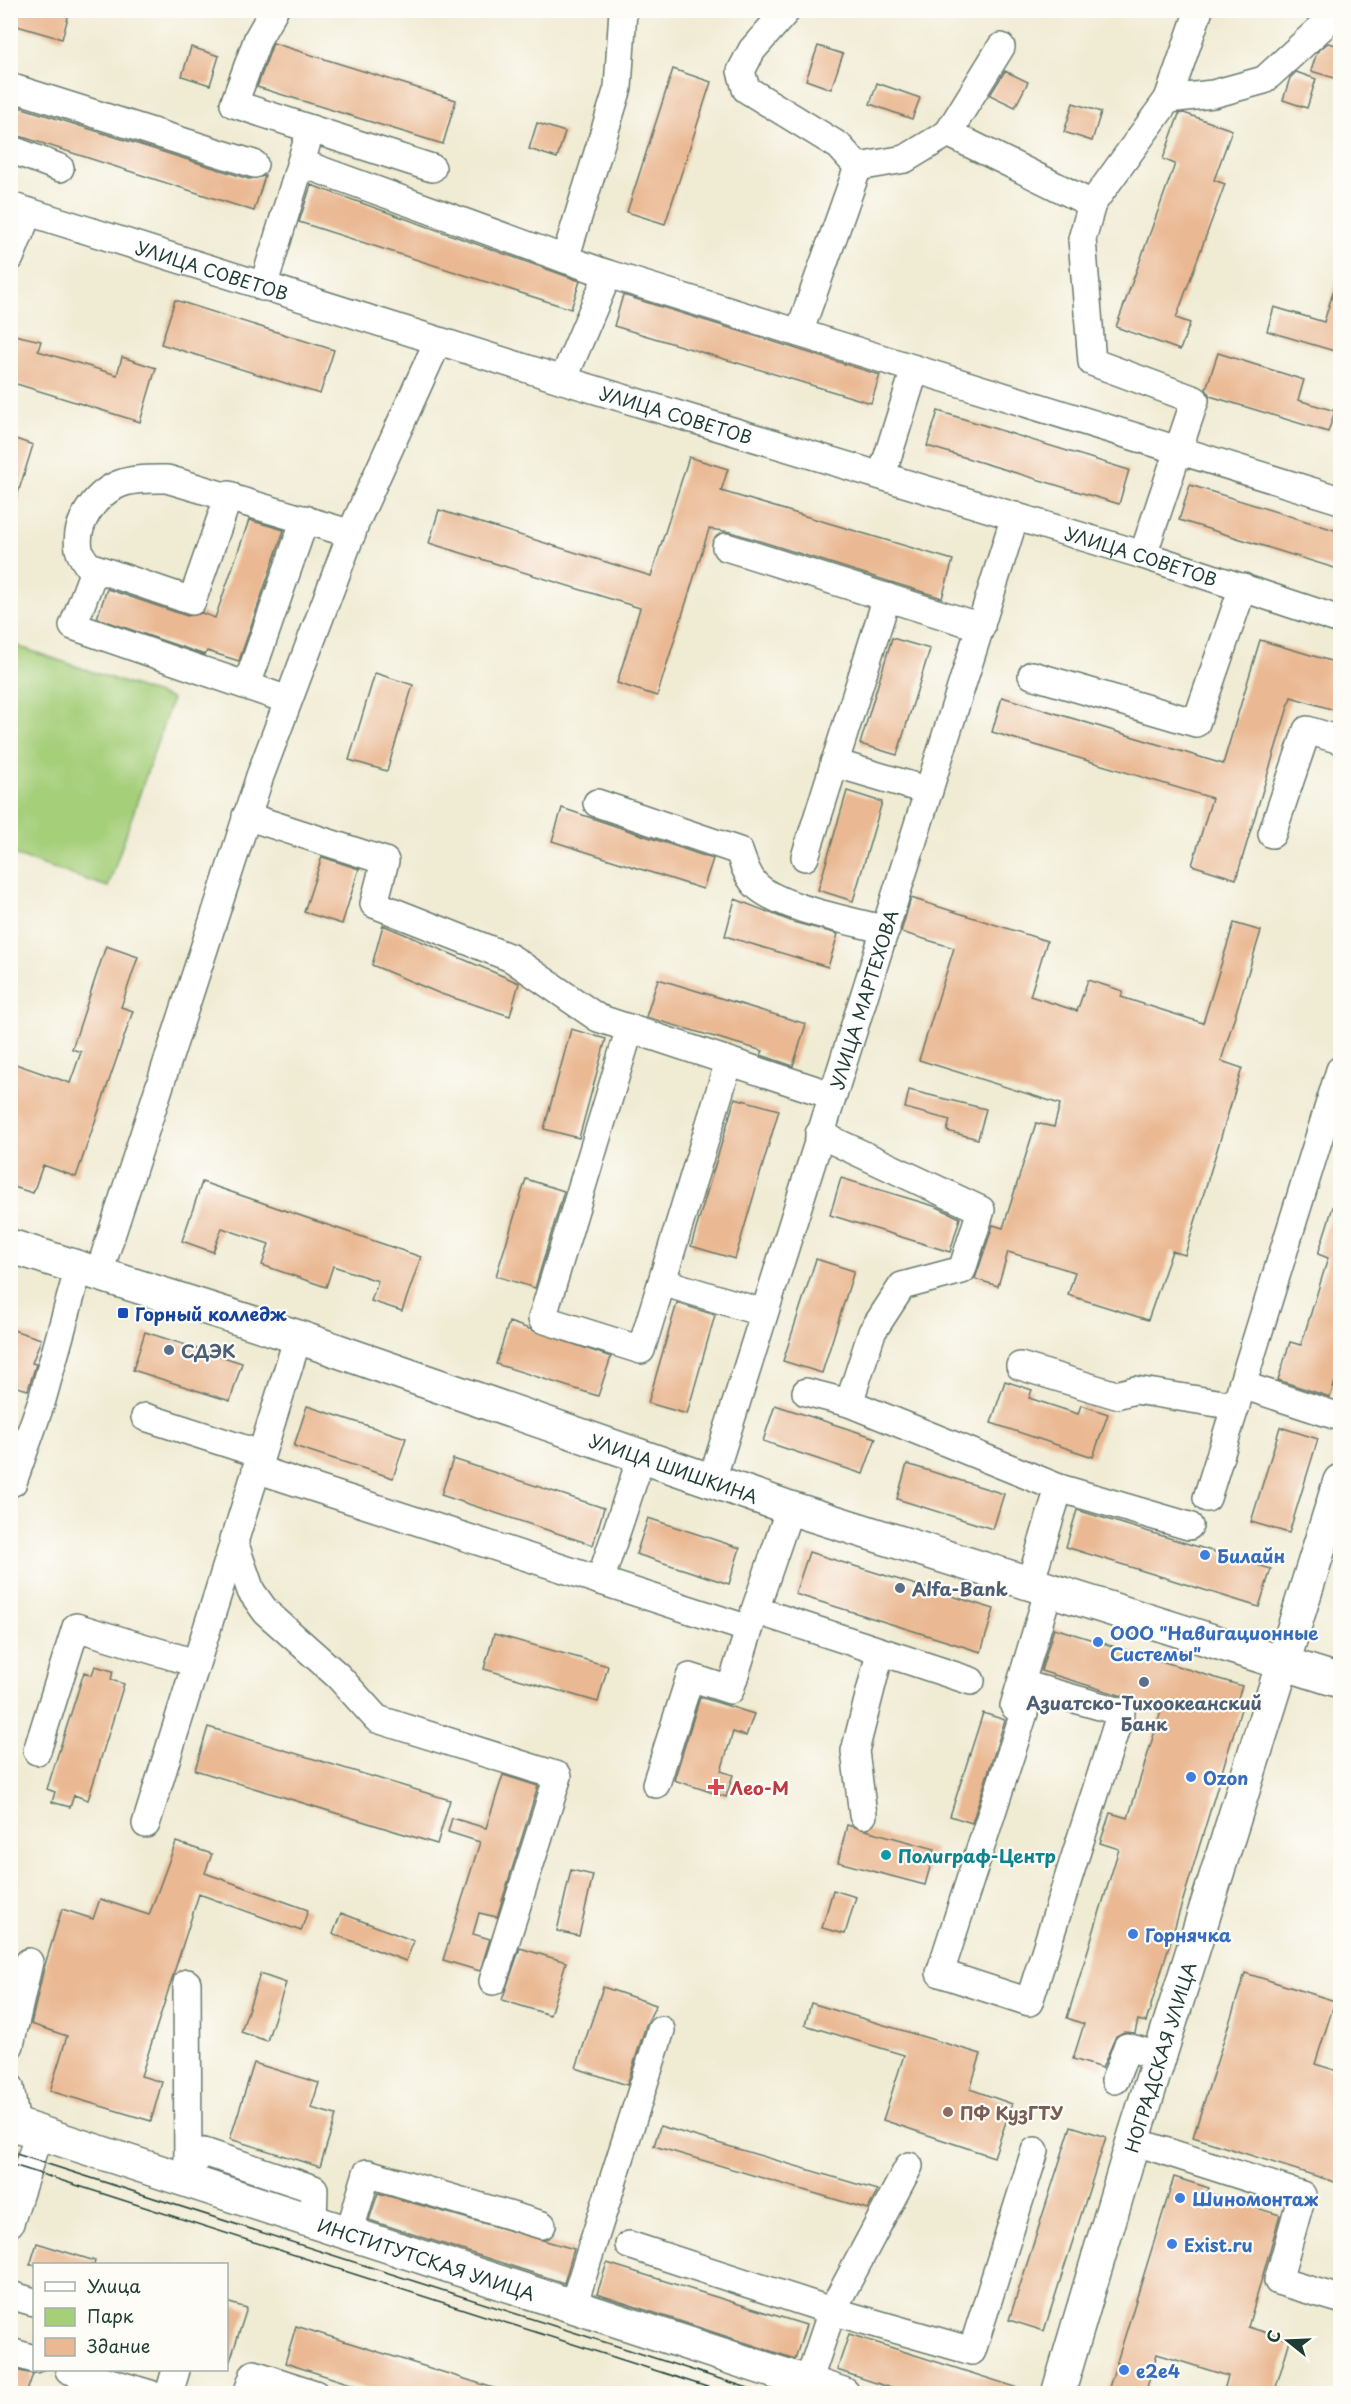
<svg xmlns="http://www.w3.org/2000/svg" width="1351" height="2404" font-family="'Playpen Sans',sans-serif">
<rect width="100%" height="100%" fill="#fdfcf7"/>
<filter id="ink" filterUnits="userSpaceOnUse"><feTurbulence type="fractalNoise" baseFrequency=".0167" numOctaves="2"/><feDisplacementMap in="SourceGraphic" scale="12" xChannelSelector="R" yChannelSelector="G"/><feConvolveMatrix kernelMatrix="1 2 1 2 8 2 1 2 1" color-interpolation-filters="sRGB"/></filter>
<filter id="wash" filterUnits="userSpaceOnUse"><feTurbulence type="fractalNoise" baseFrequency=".008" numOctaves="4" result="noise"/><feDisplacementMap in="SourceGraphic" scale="24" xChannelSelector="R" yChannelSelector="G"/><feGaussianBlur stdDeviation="1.35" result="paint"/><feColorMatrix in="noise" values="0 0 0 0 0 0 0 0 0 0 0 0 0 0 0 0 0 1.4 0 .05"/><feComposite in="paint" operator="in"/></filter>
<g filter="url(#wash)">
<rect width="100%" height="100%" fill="#f0ebd3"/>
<path fill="#a6cf7a" stroke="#628657" stroke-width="1.5" d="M 11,644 L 172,699 L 108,887 L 11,854 Z"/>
<g id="blocks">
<path fill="#eab892" d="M 10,10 L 70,10 L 62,39 L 10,24 Z
M 273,43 L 456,100 L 443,144 L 257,87 Z
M 1328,43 L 1341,46 L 1341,80 L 1311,71 L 1317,52 Z
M 818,46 L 843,54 L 831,89 L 806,80 Z
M 191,47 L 219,56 L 210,85 L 182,76 Z
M 673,69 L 711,82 L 665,224 L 627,212 Z
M 1005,71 L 1028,82 L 1015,107 L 990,95 Z
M 1296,72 L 1316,79 L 1307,108 L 1283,100 L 1290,78 Z
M 877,83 L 920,98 L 912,119 L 870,104 Z
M 1073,103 L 1101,112 L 1092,141 L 1064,132 Z
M 10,104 L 249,179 L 265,176 L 254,211 L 10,133 Z
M 1184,113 L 1232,130 L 1214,180 L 1225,184 L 1176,318 L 1190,323 L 1180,350 L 1116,327 L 1175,164 L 1163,159 L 1179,114 Z
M 537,123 L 565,132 L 557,158 L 529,149 Z
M 311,185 L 580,281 L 571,309 L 299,222 Z
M 1337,279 L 1341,279 L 1341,353 L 1267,331 L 1274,307 L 1324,322 Z
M 623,295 L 880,375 L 871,403 L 614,326 Z
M 175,300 L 334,350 L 320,394 L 161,344 Z
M 10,334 L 41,341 L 38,351 L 117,375 L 122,357 L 156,368 L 140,422 L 10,382 Z
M 1218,353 L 1304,380 L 1298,400 L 1335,411 L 1328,432 L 1210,396 L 1206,389 Z
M 938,411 L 1129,470 L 1119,504 L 927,446 Z
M 10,437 L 33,445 L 14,506 L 10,505 Z
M 689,457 L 728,469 L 721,491 L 953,560 L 942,598 L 731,532 L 709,529 L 657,696 L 617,683 L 640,608 L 429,543 L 439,510 L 651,576 Z
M 1190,485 L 1341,532 L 1341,570 L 1179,520 Z
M 249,520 L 284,530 L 239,661 L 207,651 L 205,655 L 97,618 L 107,589 L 187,616 L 202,613 L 215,618 Z
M 892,638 L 930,649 L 897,755 L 860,744 Z
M 1260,640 L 1341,664 L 1341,712 L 1291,697 L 1236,879 L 1192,865 L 1212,798 L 992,732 L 1002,697 L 1223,764 Z
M 375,673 L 413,685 L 387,771 L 349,760 Z
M 847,791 L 882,802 L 853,901 L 818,890 Z
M 562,808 L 713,859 L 703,889 L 552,841 Z
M 322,857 L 359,869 L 342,924 L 304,912 Z
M 911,898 L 1047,941 L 1030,996 L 1077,1011 L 1088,980 L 1123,991 L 1121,997 L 1203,1023 L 1234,923 L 1261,931 L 1221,1061 L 1242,1068 L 1185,1255 L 1172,1251 L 1148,1320 L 1068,1295 L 1075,1272 L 1008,1252 L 998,1286 L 975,1279 L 993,1225 L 1003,1228 L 1036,1123 L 1054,1127 L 1060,1104 L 919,1060 L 954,948 L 901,932 Z
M 735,899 L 793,922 L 838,934 L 828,967 L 725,936 Z
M 383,925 L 519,983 L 510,1016 L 441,994 L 372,965 Z
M 106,946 L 138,957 L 121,1007 L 133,1011 L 76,1177 L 43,1165 L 33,1193 L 10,1186 L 10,1062 L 70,1083 L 81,1052 L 72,1049 Z
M 658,979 L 806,1024 L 793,1066 L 761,1055 L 763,1051 L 646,1017 Z
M 571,1029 L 606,1039 L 579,1138 L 544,1129 Z
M 909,1090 L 986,1109 L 978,1139 L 947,1131 L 950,1120 L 905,1108 Z
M 735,1098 L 779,1110 L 735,1259 L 691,1246 Z
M 841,1178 L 937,1207 L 960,1218 L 950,1252 L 830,1215 Z
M 526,1179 L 564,1191 L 535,1288 L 496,1276 Z
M 202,1182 L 421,1257 L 402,1311 L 371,1301 L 378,1281 L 333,1266 L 326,1287 L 262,1265 L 269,1244 L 222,1228 L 213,1252 L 182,1241 Z
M 1337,1194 L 1341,1194 L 1341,1364 L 1330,1397 L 1278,1380 L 1290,1342 L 1301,1345 L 1328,1258 L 1318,1254 Z
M 816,1259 L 854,1271 L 822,1373 L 783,1361 Z
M 677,1303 L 715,1315 L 687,1414 L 648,1403 Z
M 509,1322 L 611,1357 L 598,1396 L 496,1364 Z
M 10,1329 L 41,1339 L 32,1363 L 36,1364 L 28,1390 L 10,1385 Z
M 145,1332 L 242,1363 L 230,1401 L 133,1370 Z
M 1005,1381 L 1032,1390 L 1029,1398 L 1078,1414 L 1081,1405 L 1108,1414 L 1093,1457 L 991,1423 Z
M 775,1405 L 876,1438 L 863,1474 L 763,1441 Z
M 307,1406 L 406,1438 L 393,1478 L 294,1446 Z
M 1280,1427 L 1318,1439 L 1289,1533 L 1251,1522 Z
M 453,1459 L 604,1508 L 593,1545 L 441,1495 Z
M 907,1464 L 1004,1494 L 993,1529 L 897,1499 Z
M 1077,1510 L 1271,1569 L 1259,1607 L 1066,1547 Z
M 648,1518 L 740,1548 L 729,1584 L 636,1554 Z
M 809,1552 L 994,1609 L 981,1652 L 795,1594 Z
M 1054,1628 L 1242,1686 L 1235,1707 L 1241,1709 L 1146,2022 L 1138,2020 L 1135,2033 L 1124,2032 L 1116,2036 L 1102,2068 L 1073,2059 L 1084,2024 L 1067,2018 L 1119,1849 L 1100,1843 L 1110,1813 L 1128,1818 L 1162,1708 L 1041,1671 Z
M 494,1634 L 608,1666 L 598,1702 L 484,1669 Z
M 95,1666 L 113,1671 L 111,1680 L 124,1684 L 88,1800 L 74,1795 L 70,1807 L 52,1802 L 55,1792 L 47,1789 L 84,1672 L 92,1675 Z
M 700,1697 L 754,1714 L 746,1736 L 733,1732 L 721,1771 L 733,1775 L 726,1797 L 674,1780 Z
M 983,1713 L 1005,1720 L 972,1823 L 950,1816 Z
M 208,1727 L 450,1800 L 437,1844 L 195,1770 Z
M 503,1775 L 538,1786 L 497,1917 L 479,1913 L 473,1934 L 490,1939 L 480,1971 L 443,1960 L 480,1842 L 448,1832 L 452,1818 L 486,1828 Z
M 847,1825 L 935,1849 L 925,1885 L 838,1862 Z
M 176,1842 L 212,1854 L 205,1873 L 308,1910 L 301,1931 L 199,1894 L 141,2076 L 162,2082 L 151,2121 L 50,2091 L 67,2036 L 31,2024 L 44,1968 L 62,1909 L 93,1919 L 100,1899 L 149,1915 Z
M 571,1870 L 593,1875 L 579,1936 L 557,1931 Z
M 833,1890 L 856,1897 L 845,1934 L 822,1928 Z
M 341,1913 L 414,1941 L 406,1961 L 333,1934 Z
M 520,1948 L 566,1962 L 550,2015 L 502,2000 Z
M 1245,1973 L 1335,2001 L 1315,2064 L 1341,2072 L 1341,2184 L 1193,2137 Z
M 260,1974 L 286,1983 L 267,2041 L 241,2032 Z
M 603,1987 L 656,2005 L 646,2025 L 627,2085 L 576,2068 Z
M 811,2003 L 981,2054 L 970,2089 L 1012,2104 L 994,2157 L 883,2120 L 904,2055 L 805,2025 Z
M 254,2063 L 319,2083 L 311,2108 L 336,2115 L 320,2167 L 230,2139 Z
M 660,2126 L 877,2190 L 876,2194 L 868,2209 L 654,2146 Z
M 1071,2126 L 1106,2137 L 1044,2331 L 1009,2320 Z
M 1174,2177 L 1209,2188 L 1207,2193 L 1280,2215 L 1248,2327 L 1290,2340 L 1274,2394 L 1223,2394 L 1228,2376 L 1157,2354 L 1145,2394 L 1107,2394 Z
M 378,2193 L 574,2249 L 564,2283 L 369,2220 Z
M 37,2243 L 95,2261 L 94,2265 L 30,2265 Z
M 607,2263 L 806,2325 L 795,2359 L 597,2294 Z
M 226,2302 L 247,2308 L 230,2361 L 226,2361 Z
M 296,2326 L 500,2390 L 499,2394 L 382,2394 L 285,2363 Z
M 849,2334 L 1025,2390 L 1024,2394 L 909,2394 L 837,2370 Z
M 10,2369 L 33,2374 L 26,2394 L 10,2394 Z"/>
</g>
</g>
<g filter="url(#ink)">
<use href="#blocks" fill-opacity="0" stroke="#687a6c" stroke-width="1.5"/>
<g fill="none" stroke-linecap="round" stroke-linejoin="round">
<defs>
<g id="minor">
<path d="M 787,10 L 752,50 L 741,71 L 746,89 L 839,146 L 858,167 L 799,333 L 915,369 L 882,475"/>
<path d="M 10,87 L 254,164"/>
<path d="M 1168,99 L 1213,94 L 1264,80 L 1323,26 L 1328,10"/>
<path d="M 311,129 L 432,168"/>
<path d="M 948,133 L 1092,204"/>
<path d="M 10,149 L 60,168"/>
<path d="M 301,163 L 565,259"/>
<path d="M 858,167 L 905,159 L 948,133 L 1001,47"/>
<path id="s1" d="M 10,206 L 563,380 L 1143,555 L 1340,620"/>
<path d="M 10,258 L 28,213"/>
<path d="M 608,274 L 799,333"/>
<path d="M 263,287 L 311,129 L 234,104 L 258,38 L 274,10"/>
<path d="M 915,369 L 1340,500"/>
<path d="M 563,380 L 608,274 L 565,259 L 618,88 L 623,10"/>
<path d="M 726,547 L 981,627"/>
<path d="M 1143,555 L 1195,400 L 1092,362 L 1082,239 L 1092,204 L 1168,99 L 1199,10"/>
<path d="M 89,566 L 192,601 L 229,495"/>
<path d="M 1032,675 L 1196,723 L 1243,587"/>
<path d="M 247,685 L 305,519"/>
<path d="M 288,700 L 73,626 L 93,573 C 89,566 80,556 79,549 C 74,524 95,495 117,485 C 132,478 151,479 167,479 L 352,534"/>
<path d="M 834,763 L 929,791"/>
<path d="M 597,803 L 739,851 C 743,863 747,875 755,884 C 777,908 853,921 886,930"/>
<path d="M 246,816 L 385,861 L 374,904 L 511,958 L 598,1018 L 831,1095"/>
<path d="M 1272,834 L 1307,730 L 1340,740"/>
<path d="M 805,857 L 887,597"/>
<path d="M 630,1028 L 542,1319 L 641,1350 L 729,1061"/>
<path d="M 819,1134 L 981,1210 L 962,1270 L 902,1286 L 872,1332 L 849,1403"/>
<path d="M 99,1273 L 260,776 L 355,524 L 438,341"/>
<path d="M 662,1282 L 764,1313"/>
<path d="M 1020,1366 L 1116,1395 L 1135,1390 L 1236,1406"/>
<path d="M 1242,1385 L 1340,1417"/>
<path d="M 806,1392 L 849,1403 L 1059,1488 L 1189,1526"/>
<path d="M 145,1417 L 260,1454"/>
<path d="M 256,1469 L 749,1629"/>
<path d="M 10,1481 L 13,1482 L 42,1400 L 79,1267"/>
<path id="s2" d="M 711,1483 L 1015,516"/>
<path d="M 1207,1498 L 1340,1070"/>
<path d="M 790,1508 L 755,1610 L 971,1681"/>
<path d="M 233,1539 L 251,1591 L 266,1612 L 338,1676 L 377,1719 L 558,1776 L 493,1981"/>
<path d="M 600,1581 L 641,1458"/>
<path d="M 1030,1583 L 1059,1488"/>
<path d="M 1022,1684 L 1121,1712 L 1029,2002 L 940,1973 L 1024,1713 L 1014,1706 L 1049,1589"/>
<path d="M 37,1751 L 76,1627 L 195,1663"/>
<path d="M 656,1784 L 690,1677 L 730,1690 L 755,1611"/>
<path d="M 863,1815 L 855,1751 L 880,1653"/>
<path d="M 146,1824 L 298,1337"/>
<path d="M 187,1983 L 188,2168"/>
<path d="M 10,2045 L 29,1962"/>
<path d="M 1115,2080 L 1127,2047 L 1159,2056"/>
<path d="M 10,2087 L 16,2125"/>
<path d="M 1133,2141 L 1302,2195 L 1278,2281 L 1340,2299"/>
<path d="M 909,2166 L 832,2311 L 972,2351 L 1035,2151"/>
<path d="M 178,2178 L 204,2152 L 314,2189 L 313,2222"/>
<path d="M 10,2223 L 39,2133"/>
<path d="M 349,2233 L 367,2173 L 542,2225"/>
<path d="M 629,2245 L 832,2311 L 808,2382"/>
<path d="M 10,2295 L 34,2302"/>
<path d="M 573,2306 L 661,2030"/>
<path d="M 10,2352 L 34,2359"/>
<path d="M 69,2370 L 150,2394"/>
<path d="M 169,2394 L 176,2370"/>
<path d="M 247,2394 L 254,2374 L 315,2394"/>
</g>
<g id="major">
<path id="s3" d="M 10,1246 L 298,1337 L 790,1508 L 1340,1681"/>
<path id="s4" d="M 10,2123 L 843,2394"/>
<path id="s5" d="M 1058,2394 L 1133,2141 L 1340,1481"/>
</g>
</defs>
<use href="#minor" stroke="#687a6c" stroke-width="30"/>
<use href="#major" stroke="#687a6c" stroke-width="36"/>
<use href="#minor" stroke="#fff" stroke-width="27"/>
<use href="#major" stroke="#fff" stroke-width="33"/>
<path stroke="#1f3d34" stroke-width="1.5" d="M 10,2152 L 767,2394
M 10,2164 L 729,2394"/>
</g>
</g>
<rect fill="#1a4fb4" stroke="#fdfcf7" stroke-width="2" x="117" y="1307" width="12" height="12" rx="3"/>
<g fill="#5c6f8a" stroke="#fdfcf7" stroke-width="2">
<circle cx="169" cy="1350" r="6"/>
<circle cx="900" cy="1588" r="6"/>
<circle cx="1144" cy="1682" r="6"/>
</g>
<g fill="#3f7fe0" stroke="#fdfcf7" stroke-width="2">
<circle cx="1205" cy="1555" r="6"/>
<circle cx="1098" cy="1642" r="6"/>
<circle cx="1191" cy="1777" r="6"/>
<circle cx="1133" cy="1934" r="6"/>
<circle cx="1180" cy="2198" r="6"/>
<circle cx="1172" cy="2244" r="6"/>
<circle cx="1124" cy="2370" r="6"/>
</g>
<path fill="#e0444e" stroke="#fdfcf7" stroke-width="2" d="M713 1778h6v6h6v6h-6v6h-6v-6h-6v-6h6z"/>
<circle fill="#0f9aa8" stroke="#fdfcf7" stroke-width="2" cx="886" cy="1855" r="6"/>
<circle fill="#8d6e63" stroke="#fdfcf7" stroke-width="2" cx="948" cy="2112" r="6"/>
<g text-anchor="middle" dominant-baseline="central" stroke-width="4.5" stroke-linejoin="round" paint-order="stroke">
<g font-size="18" fill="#1f3d34" stroke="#fdfcf7">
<text stroke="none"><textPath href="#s1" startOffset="212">УЛИЦА СОВЕТОВ</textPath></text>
<text stroke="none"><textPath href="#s1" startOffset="698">УЛИЦА СОВЕТОВ</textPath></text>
<text stroke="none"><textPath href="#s1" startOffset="1184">УЛИЦА СОВЕТОВ</textPath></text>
<text stroke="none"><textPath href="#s2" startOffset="507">УЛИЦА МАРТЕХОВА</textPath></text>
<text stroke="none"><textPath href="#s3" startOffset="700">УЛИЦА ШИШКИНА</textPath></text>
<text stroke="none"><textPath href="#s5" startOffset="352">НОГРАДСКАЯ УЛИЦА</textPath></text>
<text stroke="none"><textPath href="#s4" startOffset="438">ИНСТИТУТСКАЯ УЛИЦА</textPath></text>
</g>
<g font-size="18" font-weight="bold" fill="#164399" stroke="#fdfcf7" text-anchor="start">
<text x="135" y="1313">Горный колледж</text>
</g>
<g font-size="18" font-weight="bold" fill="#4e5e75" stroke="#fdfcf7" text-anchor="start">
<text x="181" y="1350">СДЭК</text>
<text x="912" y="1588">Alfa-Bank</text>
<text x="1144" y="1702" text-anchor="middle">Азиатско-Тихоокеанский<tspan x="1144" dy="21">Банк</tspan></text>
</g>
<g font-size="18" font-weight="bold" fill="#366cbe" stroke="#fdfcf7" text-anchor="start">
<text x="1217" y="1555">Билайн</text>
<text x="1110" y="1632">ООО "Навигационные<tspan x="1110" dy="21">Системы"</tspan></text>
<text x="1203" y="1777">Ozon</text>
<text x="1145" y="1934">Горнячка</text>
<text x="1192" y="2198">Шиномонтаж</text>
<text x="1184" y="2244">Exist.ru</text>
<text x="1136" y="2370">e2e4</text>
</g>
<g font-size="18" font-weight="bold" fill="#be3a42" stroke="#fdfcf7" text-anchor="start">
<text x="730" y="1787">Лео-М</text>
</g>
<g font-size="18" font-weight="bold" fill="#0d838f" stroke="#fdfcf7" text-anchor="start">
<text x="898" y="1855">Полиграф-Центр</text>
</g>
<g font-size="18" font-weight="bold" fill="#785e54" stroke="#fdfcf7" text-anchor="start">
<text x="960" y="2112">ПФ КузГТУ</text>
</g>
</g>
<rect width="1351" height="2404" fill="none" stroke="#fdfcf7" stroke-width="36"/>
<rect x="33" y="2263" width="195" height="108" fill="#fdfcf7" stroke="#a4b0a9" stroke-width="1.5"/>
<rect x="45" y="2282" width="30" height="9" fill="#ffffff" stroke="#a4b0a9" stroke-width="1.5"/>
<text x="87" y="2293" font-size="18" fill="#1f3d34">Улица</text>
<rect x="45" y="2308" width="30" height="18" fill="#a6cf7a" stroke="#a4b0a9" stroke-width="1.5"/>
<text x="87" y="2323" font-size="18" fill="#1f3d34">Парк</text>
<rect x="45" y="2338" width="30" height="18" fill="#eab892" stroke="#a4b0a9" stroke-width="1.5"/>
<text x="87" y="2353" font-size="18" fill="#1f3d34">Здание</text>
<g transform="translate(1288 2341) rotate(288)" stroke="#fdfcf7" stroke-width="4.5" paint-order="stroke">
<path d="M0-4.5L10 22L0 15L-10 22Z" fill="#1f3d34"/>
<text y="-9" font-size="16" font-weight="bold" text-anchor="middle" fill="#1f3d34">С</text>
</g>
</svg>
